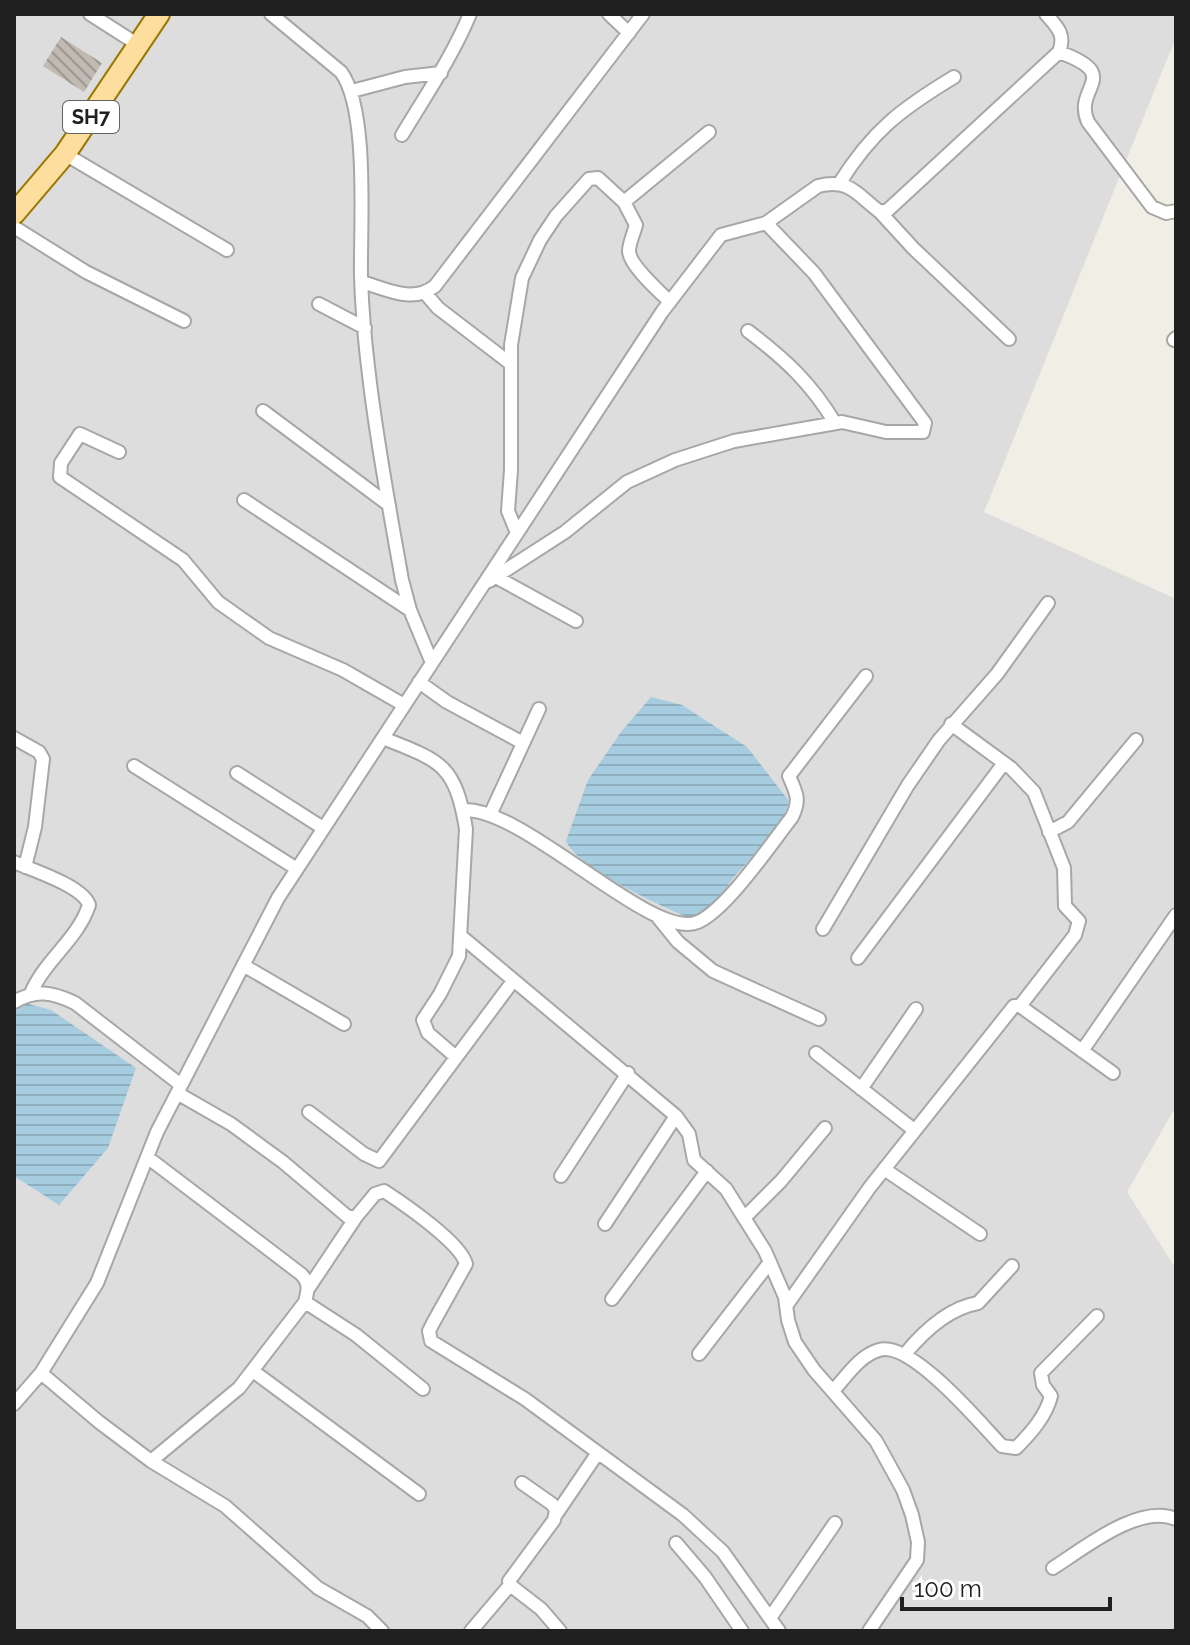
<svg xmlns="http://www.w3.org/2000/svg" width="1190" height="1645" font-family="Raleway,sans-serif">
<defs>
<pattern id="water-rules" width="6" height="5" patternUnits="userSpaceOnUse" patternTransform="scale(2)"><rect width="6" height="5" fill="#a6ccdf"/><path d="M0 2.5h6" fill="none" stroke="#8fafbf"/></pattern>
<pattern id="building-back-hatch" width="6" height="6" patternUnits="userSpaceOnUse" patternTransform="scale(2)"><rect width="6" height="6" fill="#c1bab2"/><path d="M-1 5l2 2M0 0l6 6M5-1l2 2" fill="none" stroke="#9c9790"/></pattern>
</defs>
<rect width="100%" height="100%" fill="#f1eee6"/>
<path fill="#dedddd" d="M 14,14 L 1176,14 L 1176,37 L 984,512 L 1176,599 L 1176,1106 L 1127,1192 L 1176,1269 L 1176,1631 L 14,1631 Z"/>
<path fill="url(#water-rules)" d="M 651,697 L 682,705 L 747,747 L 789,801 L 783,820 L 772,836 L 733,878 L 713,907 L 691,919 C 662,906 578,869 566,841 L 588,780 L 621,732 Z
M 25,1003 L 51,1010 L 136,1068 L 108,1148 L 59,1205 L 14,1176 L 14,1012 Z"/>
<path fill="url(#building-back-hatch)" d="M 61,37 L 102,63 L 84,92 L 43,66 Z"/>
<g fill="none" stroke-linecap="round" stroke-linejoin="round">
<defs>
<path id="minor" d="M 90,14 L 140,46
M 271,14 L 341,72 C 369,110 360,227 361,277 C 362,309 365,343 369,375 C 377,444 390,512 402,580 L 410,610 L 432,663
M 609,14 L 629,33
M 1059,52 C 1125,76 1072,87 1088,122 L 1152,207 L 1166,213 L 1176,211
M 352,91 L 405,77 L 441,73
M 402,135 C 426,95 452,57 470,14
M 65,154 L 227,250
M 839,184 C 872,131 901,109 954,77
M 624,202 L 709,132
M 880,212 L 913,248 L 1009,339
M 14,227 L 86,272 L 184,321
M 362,282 C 386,289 413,304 435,286 L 643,14
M 426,294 L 438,308 L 511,364
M 319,304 L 365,328
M 748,331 C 785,359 811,383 835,423
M 1174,340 L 1176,338
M 263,411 L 389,505
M 119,452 L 80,434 L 61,463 L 60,477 L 183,560 L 218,602 L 269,638 L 343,670 L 404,705
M 244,500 L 410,610
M 517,533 L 508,511 L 511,470 L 511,345 L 522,278 L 540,240 L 556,216 L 589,179 L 598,178 L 624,202 L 636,225 C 634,233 629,243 629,251 C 629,265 660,292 670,302
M 496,577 L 576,621
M 489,581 L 565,532 L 627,482 L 675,460 L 734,441 L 842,422 L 886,432 L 923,432 L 925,423 L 814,273 L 766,223
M 419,682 L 447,702 L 523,743
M 951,724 L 1011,768 L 1034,792 L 1064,868 L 1065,906 L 1079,921 L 1075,935 L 1020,1006
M 14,738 L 39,752 L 43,759 L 35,827 L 25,867
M 383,738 C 440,761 455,763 466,829 L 459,956 L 440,994 L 423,1020 L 428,1033 L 456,1057
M 134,766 L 297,869
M 237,773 L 323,828
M 463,810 C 525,807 652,942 698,922 C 727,909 771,844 792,817 C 801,799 796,793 789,776 L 866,676
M 490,815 L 539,709
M 1049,832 L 1068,822 L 1136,740
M 14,862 C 32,870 83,886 89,905 C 78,939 45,960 31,993
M 656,915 L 678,942 L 713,971 L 819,1019
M 823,929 L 908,785 L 939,740 L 997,674 L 1048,603
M 462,937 L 676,1116 L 689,1134 L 694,1160 L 726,1189 L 765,1251 L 785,1297 L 788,1320 L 795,1342 L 814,1370 L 876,1441 L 903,1490 L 912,1515 L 918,1542 L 917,1560 L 869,1631
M 858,958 L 1004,763
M 243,965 L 344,1024
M 14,1002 C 36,989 52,992 75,1003 L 181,1085
M 1082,1051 L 1176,915
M 816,1053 L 914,1130
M 861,1089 L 916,1009
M 177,1093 L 231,1124 L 283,1162 L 348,1217 L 356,1217 L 375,1194 L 384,1191 C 404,1204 461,1243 466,1264 L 433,1323 L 429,1331 L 431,1341 L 525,1399 L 683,1515 L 723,1552 L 779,1631
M 309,1112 L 364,1154 L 379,1161 L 513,981
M 147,1157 L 301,1274 C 310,1283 308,1290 305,1302 L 239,1388 L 151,1461
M 884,1169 L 980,1234
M 561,1176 L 628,1073
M 744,1218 L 781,1181 L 825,1128
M 605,1224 L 676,1116
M 308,1289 L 356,1217
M 612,1299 L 707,1171
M 305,1302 L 356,1335 L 423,1389
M 786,1306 L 870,1187 L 1014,1006 L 1020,1006 L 1113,1073
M 699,1354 L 770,1262
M 905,1354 C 924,1331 949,1308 978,1303 L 1012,1266
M 253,1371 L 419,1494
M 41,1373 L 99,1422 L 151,1461 L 225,1506 L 318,1588 L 367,1616 L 382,1631
M 833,1391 C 846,1377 860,1355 879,1350 C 911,1340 980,1423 1002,1446 L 1016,1448 C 1031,1433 1046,1416 1051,1396 L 1043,1385 L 1041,1373 L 1097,1316
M 14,1404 L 41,1373 L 97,1283 L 157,1132 L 278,898 L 662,312 L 721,235 L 766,223 L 818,186 C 850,178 857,195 880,212 L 888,210 L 1059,52 C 1066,34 1057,27 1046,14
M 522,1483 L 552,1504 L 556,1510 L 554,1520 L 509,1581 L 510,1585 L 541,1609 L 560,1631
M 555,1516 L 597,1454
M 676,1543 L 705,1577 L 742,1631
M 1053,1568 C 1083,1549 1139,1503 1176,1519
M 770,1618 L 835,1523
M 471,1631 L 510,1585"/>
<path id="primary" d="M 14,214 L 65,154 L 159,14"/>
</defs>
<use href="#minor" stroke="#a7a7a7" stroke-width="16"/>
<use href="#primary" stroke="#9c7700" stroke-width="24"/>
<use href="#minor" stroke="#fff" stroke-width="12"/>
<use href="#primary" stroke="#fdde9e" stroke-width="20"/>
</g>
<g text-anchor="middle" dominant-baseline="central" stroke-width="8" stroke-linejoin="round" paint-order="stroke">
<rect fill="#fff" stroke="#636363" stroke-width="2" x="63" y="101" width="56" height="32" rx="6"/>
<g font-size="20" font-weight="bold" fill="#202020">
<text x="91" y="117">SH7</text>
</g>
</g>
<rect width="1190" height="1645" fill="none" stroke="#202020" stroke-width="32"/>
<path d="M902 1597v12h208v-12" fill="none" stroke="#202020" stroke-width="4"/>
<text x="914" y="1597" font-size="24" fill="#202020" stroke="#ffffff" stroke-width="6" paint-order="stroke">100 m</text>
</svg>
